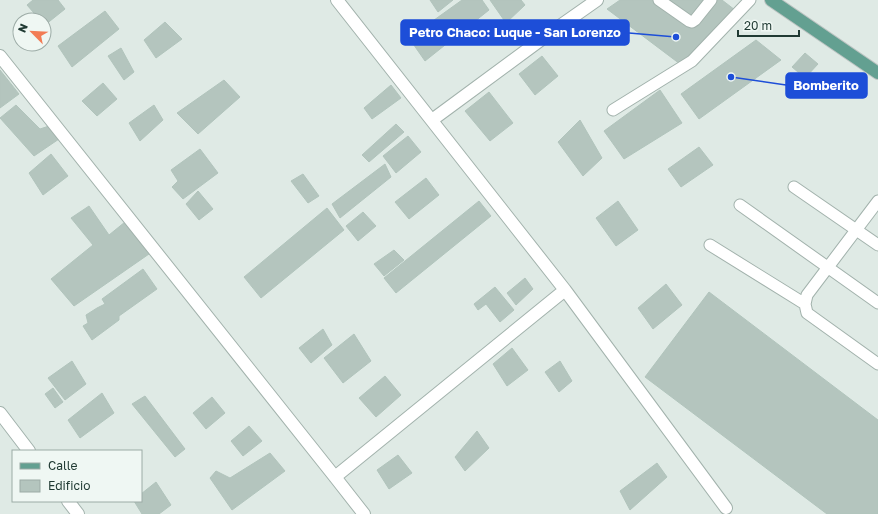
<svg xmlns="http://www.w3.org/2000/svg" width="878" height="514" font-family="'Golos Text',sans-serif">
<rect width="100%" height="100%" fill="#dfeae5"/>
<path fill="#b4c5be" stroke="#b1c4bc" d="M 33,0 L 58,0 L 65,9 L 45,25 L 44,20 L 40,20 L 27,5 Z
M 430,0 L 453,0 L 438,12 Z
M 462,0 L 482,0 L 489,10 L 425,61 L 409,38 Z
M 490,0 L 521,0 L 525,5 L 506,23 Z
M 620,0 L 722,0 L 735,10 L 680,64 L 607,9 Z
M 105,11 L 119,29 L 72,67 L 58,46 Z
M 165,22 L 182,39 L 156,58 L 144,40 Z
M 756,40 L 781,60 L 699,119 L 681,94 Z
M 121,48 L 134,72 L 124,80 L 108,56 Z
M 805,53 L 818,64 L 805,78 L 792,67 Z
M 542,56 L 558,76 L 535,95 L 519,74 Z
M 0,70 L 19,94 L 0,108 Z
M 224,80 L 240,97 L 198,134 L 177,113 Z
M 103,83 L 117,99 L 97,116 L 82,101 Z
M 391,85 L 401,98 L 372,119 L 364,108 Z
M 660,90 L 682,123 L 624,159 L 604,131 Z
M 489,92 L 513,123 L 490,141 L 465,111 Z
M 16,105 L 40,129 L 49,126 L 59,139 L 34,156 L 0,118 Z
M 154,105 L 163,120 L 140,141 L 129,123 Z
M 580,120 L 602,158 L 583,176 L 558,142 Z
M 396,124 L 404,132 L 369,162 L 362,155 Z
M 408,136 L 421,152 L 396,173 L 383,156 Z
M 699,147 L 713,165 L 681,187 L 668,169 Z
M 200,149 L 218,173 L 183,199 L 172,187 L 178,181 L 171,170 Z
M 51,154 L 68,176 L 43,195 L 29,173 Z
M 385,164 L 391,177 L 340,218 L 332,204 Z
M 303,174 L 319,196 L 308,203 L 291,181 Z
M 426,178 L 439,195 L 409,219 L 395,202 Z
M 198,191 L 213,209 L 199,220 L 186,204 Z
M 479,201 L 491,216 L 396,293 L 384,278 Z
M 618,201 L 638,230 L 616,246 L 596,218 Z
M 89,206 L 109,235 L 125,222 L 149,254 L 74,306 L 51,279 L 93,245 L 71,218 Z
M 327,208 L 344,230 L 261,298 L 244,277 Z
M 363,212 L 376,226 L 358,241 L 346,226 Z
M 394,250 L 404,260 L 384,276 L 374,264 Z
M 143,269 L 157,289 L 119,316 L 119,320 L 92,340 L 83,326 L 88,323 L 86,315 L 97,308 L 105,304 L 102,299 Z
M 525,278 L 533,289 L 516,305 L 507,293 Z
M 666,284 L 682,305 L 653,329 L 638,308 Z
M 495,287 L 514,310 L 500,322 L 486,304 L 478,310 L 474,304 Z
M 709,292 L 878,420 L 878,514 L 827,514 L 645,377 Z
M 323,329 L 332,345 L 311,363 L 299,348 Z
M 354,334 L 371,361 L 343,383 L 324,358 Z
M 512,348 L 528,370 L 507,386 L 493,364 Z
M 72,361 L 86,384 L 65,400 L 48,378 Z
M 560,361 L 572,381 L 559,392 L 545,372 Z
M 385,376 L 401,395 L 376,417 L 359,398 Z
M 53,388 L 63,402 L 55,408 L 45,394 Z
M 102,393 L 114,413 L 80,438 L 68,420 Z
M 145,396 L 185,449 L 175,457 L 132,404 Z
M 212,397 L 225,413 L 206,429 L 193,413 Z
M 249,426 L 262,441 L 243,456 L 231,441 Z
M 477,431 L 489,448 L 465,471 L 455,457 Z
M 270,453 L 285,471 L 232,510 L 210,478 L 216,471 L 230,478 Z
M 398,455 L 412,473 L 389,489 L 377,470 Z
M 657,463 L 667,477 L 630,510 L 620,491 Z
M 156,482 L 171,505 L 159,514 L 142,514 L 134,501 L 141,501 L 141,494 Z"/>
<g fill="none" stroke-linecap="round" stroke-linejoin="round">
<defs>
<path id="lane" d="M 659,0 L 689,21 L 692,22 L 695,20 L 711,0
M 613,110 L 692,61 L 750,0
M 794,187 L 878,245
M 878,201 L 807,295 L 805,304 L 807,313 L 878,364
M 740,205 L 878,303
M 710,245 L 805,304"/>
<path id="street" d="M 337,0 L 565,290 L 726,508
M 0,56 L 335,477 L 364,514
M 432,120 L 550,33 L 597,0
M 0,413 L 29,451
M 335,477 L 565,290
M 68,501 L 78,514"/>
<path id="primary" d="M 771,0 L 878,73"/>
</defs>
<use href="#lane" stroke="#a2b2ac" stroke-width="13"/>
<use href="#street" stroke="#a2b2ac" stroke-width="14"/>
<use href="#primary" stroke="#bcc4c2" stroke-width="14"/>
<use href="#lane" stroke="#fff" stroke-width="11"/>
<use href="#street" stroke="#fff" stroke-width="12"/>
<use href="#primary" stroke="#63a091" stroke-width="12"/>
</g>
<path fill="none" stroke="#1d4ed8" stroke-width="1.5" d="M676 37L629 33M731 77L786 85"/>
<g fill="#1d4ed8" stroke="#eff7f3" stroke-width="1.5">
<circle cx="676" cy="37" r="4"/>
<circle cx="731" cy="77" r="4"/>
</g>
<g fill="#1d4ed8" stroke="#1d4ed8" stroke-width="1.5">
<rect x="401" y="20" width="228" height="25" rx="4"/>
<rect x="786" y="73" width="81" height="25" rx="4"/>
</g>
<g font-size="13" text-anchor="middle" font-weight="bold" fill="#fff">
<text x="515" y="37">Petro Chaco: Luque - San Lorenzo</text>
<text x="826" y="90">Bomberito</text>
</g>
<rect x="12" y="450" width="130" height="52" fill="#eff7f3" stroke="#9caba6"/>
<rect x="20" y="463" width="20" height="6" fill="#63a091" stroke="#9caba6"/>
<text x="48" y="470" font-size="12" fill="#203a33">Calle</text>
<rect x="20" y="480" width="20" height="12" fill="#b4c5be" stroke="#9caba6"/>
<text x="48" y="490" font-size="12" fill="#203a33">Edificio</text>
<g transform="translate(32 32) rotate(294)"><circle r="19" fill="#eff7f3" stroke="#9caba6"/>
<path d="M0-3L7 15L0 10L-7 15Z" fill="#f27c55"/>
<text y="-6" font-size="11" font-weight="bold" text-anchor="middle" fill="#203a33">N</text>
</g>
<path d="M738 30v6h61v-6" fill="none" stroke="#203a33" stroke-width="2"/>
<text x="744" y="30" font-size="12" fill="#203a33" stroke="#eff7f3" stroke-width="3" paint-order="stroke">20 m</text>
</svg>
